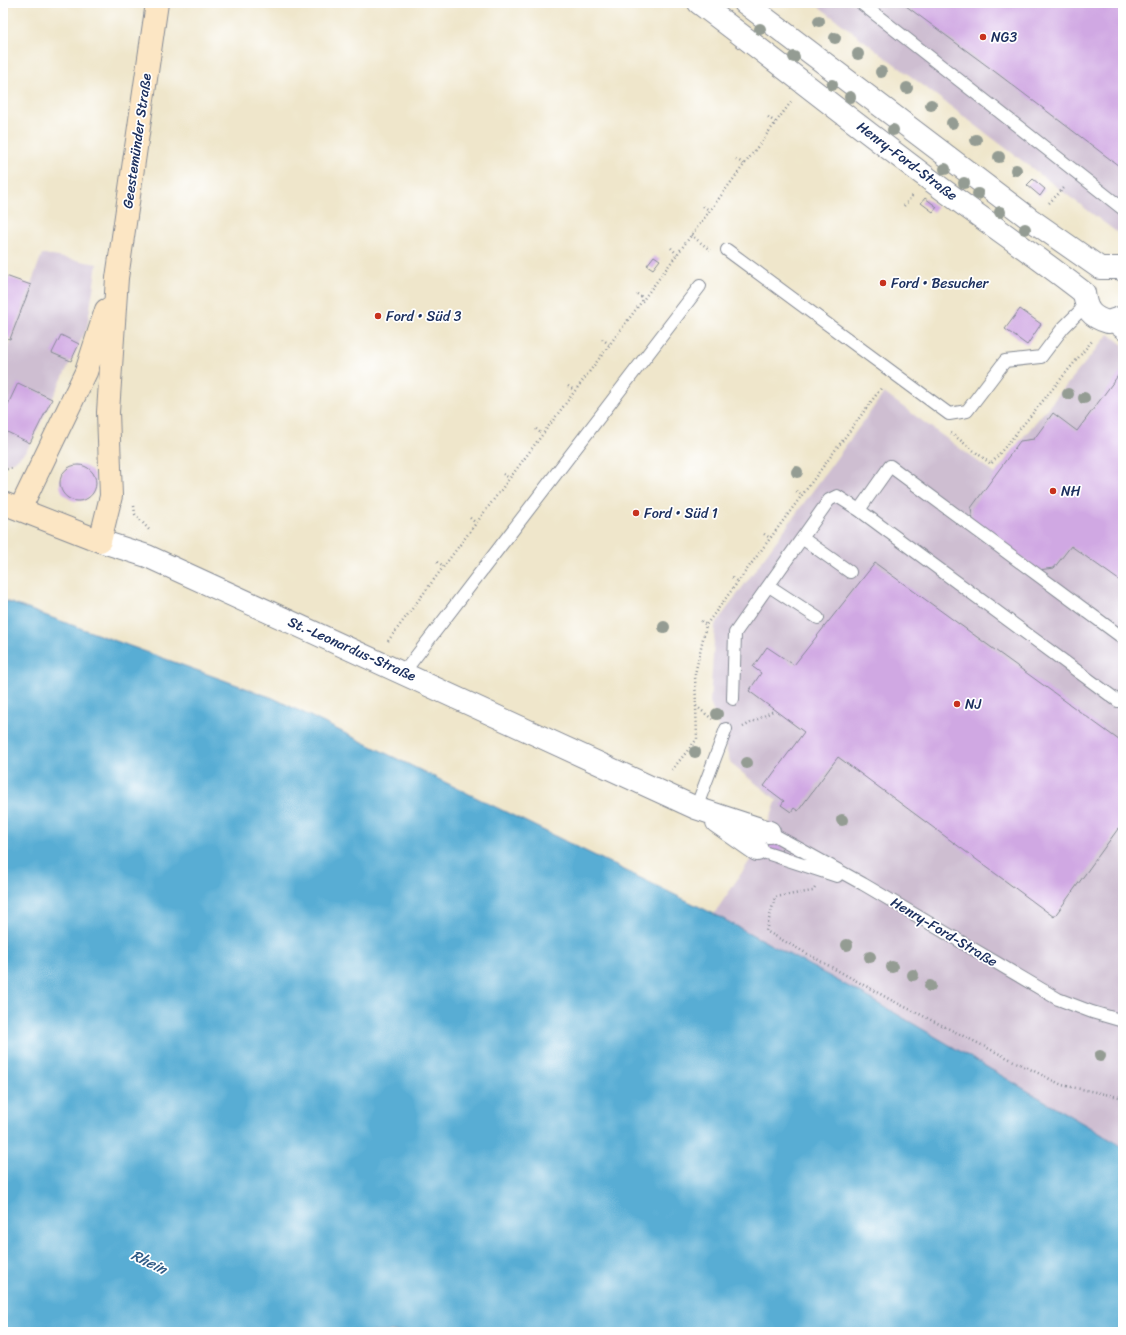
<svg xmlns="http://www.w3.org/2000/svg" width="1126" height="1335" font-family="Sriracha,sans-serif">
<rect width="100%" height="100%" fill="#fff"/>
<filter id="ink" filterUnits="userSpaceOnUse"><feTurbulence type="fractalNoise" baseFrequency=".025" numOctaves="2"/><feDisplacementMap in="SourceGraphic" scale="8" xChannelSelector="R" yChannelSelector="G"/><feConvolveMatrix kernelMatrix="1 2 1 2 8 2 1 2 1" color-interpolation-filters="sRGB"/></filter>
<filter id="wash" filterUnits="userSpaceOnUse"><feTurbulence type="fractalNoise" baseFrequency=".012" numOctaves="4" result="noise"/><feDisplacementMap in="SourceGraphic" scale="16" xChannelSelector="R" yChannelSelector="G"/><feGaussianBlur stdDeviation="0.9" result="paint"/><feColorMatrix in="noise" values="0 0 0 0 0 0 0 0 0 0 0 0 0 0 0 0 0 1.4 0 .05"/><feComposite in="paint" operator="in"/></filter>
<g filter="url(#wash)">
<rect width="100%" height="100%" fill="#efe6cb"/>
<path fill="#cebed1" d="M 814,3 L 1123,3 L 1123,237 Z
M 42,254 L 97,264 L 87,328 L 27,450 L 14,462 L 3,464 L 3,360 Z
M 1109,334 L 1123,345 L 1123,1147 L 866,996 L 714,914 L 757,850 L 777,800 L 731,764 L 710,702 L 715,625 L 884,393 L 995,474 L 1020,441 Z"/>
<path fill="#58add4" stroke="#3a6e99" d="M 3,600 L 273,698 L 714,914 L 866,996 L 1123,1147 L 1123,1332 L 3,1332 Z"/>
<g id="blocks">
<path fill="#d0a8e3" d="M 902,3 L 1123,3 L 1123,169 L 994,71 Z
M 1033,179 L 1045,189 L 1040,196 L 1027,185 Z
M 925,198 L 937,207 L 933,212 L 921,203 Z
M 654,256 L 660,260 L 653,269 L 647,265 Z
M 3,275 L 31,285 L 10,339 L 3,337 Z
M 1020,309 L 1041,324 L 1027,345 L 1005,329 Z
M 61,335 L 79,344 L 71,361 L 52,353 Z
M 1123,369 L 1123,583 L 1071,546 L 1054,568 L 1038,570 L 973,521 L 971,508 L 1020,441 L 1034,439 L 1053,413 L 1077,431 Z
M 18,383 L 52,399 L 30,443 L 3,430 L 3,415 Z
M60 483a18 18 0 1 1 36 0a18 18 0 1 1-36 0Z
M 875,563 L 1123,743 L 1123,822 L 1054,917 L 838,757 L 798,811 L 794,808 L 791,812 L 781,805 L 784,801 L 764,786 L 804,732 L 749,691 L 761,673 L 753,667 L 767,647 L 794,665 Z
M 769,839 L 783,847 L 779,854 L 765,846 Z"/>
</g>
</g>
<g filter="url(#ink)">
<use href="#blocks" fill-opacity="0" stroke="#858a94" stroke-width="1"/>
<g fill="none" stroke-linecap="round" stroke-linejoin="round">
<defs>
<path id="lane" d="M 861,3 L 1123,209
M 727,250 L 949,414 L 967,411 L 1005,361 L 1041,357 L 1063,328 L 1085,306
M 1108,322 L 1123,334
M 802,538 L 850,572
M 769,586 L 818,618
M 1123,638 L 890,466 L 859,510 L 1118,701 L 1123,700
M 404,672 L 700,286
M 733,699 L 735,633 L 829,500 L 837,496 L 859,510
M 696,808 L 726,729
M 769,832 L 863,884 L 1058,999 L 1092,1012 L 1123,1021
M 757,850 L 837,876"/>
<path id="street" d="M 699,3 C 775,60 849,119 925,176 C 977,216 1032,252 1084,293 C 1086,310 1091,317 1108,322 L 1123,317
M 745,3 L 1030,219 L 1100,268 L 1120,268 L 1123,270
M 100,541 L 147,556 L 696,808 L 769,832
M 717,822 L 757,850"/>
<path id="secondary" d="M 3,503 L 100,541 L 111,496 L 108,412 L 117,278 L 157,3
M 20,509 L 86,372 L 106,310"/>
</defs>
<use href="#lane" stroke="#858a94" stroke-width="14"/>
<use href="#street" stroke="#858a94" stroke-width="24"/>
<use href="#secondary" stroke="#858a94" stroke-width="24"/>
<path stroke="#858a94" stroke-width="2.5" stroke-dasharray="1 3" stroke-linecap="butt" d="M 768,117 L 775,122
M 736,159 L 744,164
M 1049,203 L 1065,187
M 703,206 L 709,210
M 904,206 L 913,195
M 691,235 L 710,250
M 671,248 L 677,254
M 637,294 L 644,298
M 602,339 L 609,344
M 568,386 L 574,390
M 536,429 L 542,434
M 951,433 L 991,464 L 1092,341
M 3,470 L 13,468
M 503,474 L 509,478
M 796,491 L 802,495
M 134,506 L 135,514 L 150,531
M 470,518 L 476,523
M 764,534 L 770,538
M 437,562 L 444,566
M 732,578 L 738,582
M 701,621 L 706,625
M 388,641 L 791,102
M 696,706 L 712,719
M 743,727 L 775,710
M 672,770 L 697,739 L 695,674 L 706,625 L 882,387
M 815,888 L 813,891 L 775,897 L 766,931 L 891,1000 L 1062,1085 L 1119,1097"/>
<use href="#lane" stroke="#fff" stroke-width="12"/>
<use href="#street" stroke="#fff" stroke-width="22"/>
<use href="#secondary" stroke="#fce6c4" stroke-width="22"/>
</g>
<g fill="#949c93">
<circle cx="819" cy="21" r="6"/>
<circle cx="760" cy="29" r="6"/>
<circle cx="835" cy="38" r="6"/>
<circle cx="858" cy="54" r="6"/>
<circle cx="794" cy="57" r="6"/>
<circle cx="881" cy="72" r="6"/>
<circle cx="832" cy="85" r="6"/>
<circle cx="907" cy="88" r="6"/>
<circle cx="850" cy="97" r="6"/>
<circle cx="931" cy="105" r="6"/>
<circle cx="952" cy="123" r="6"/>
<circle cx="893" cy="130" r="6"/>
<circle cx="976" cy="140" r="6"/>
<circle cx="999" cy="157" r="6"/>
<circle cx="945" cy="169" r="6"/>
<circle cx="1016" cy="170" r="6"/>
<circle cx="964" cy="183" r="6"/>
<circle cx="978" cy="194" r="6"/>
<circle cx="1000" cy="212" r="6"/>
<circle cx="1025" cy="229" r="6"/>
<circle cx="1068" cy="394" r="6"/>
<circle cx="1084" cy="398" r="6"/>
<circle cx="797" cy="472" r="6"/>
<circle cx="664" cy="627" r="6"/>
<circle cx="717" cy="714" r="6"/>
<circle cx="695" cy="752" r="6"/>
<circle cx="747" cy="763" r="6"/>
<circle cx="842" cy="820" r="6"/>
<circle cx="847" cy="945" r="6"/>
<circle cx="870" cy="957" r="6"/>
<circle cx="892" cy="967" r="6"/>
<circle cx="913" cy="975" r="6"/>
<circle cx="930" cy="986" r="6"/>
<circle cx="1100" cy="1056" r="6"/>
</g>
</g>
<g fill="#c8321e" stroke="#fff" stroke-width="1.5">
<circle cx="983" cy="37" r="4"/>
<circle cx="883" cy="283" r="4"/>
<circle cx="378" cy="316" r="4"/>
<circle cx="1053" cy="491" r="4"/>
<circle cx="636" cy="513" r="4"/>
<circle cx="957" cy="704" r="4"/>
</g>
<g text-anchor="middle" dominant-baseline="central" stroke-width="3.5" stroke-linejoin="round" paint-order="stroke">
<g font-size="14" fill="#1b2f5e" stroke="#fff" text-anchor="start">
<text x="991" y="37">NG3</text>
<text x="891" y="283">Ford • Besucher</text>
<text x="386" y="316">Ford • Süd 3</text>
<text x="1061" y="491">NH</text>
<text x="644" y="513">Ford • Süd 1</text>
<text x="965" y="704">NJ</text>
</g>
<g font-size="14" fill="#1b2f5e" stroke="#fff">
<text transform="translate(137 141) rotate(-82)">Geestemünder Straße</text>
<text transform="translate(907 161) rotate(37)">Henry-Ford-Straße</text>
<text transform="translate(352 649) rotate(24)">St.-Leonardus-Straße</text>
<text transform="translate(944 932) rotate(31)">Henry-Ford-Straße</text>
</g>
<g font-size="15" font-style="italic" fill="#305b87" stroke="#fff">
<text transform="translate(149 1262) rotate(26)">Rhein</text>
</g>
</g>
<rect width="1126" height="1335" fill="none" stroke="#fff" stroke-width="16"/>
</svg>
